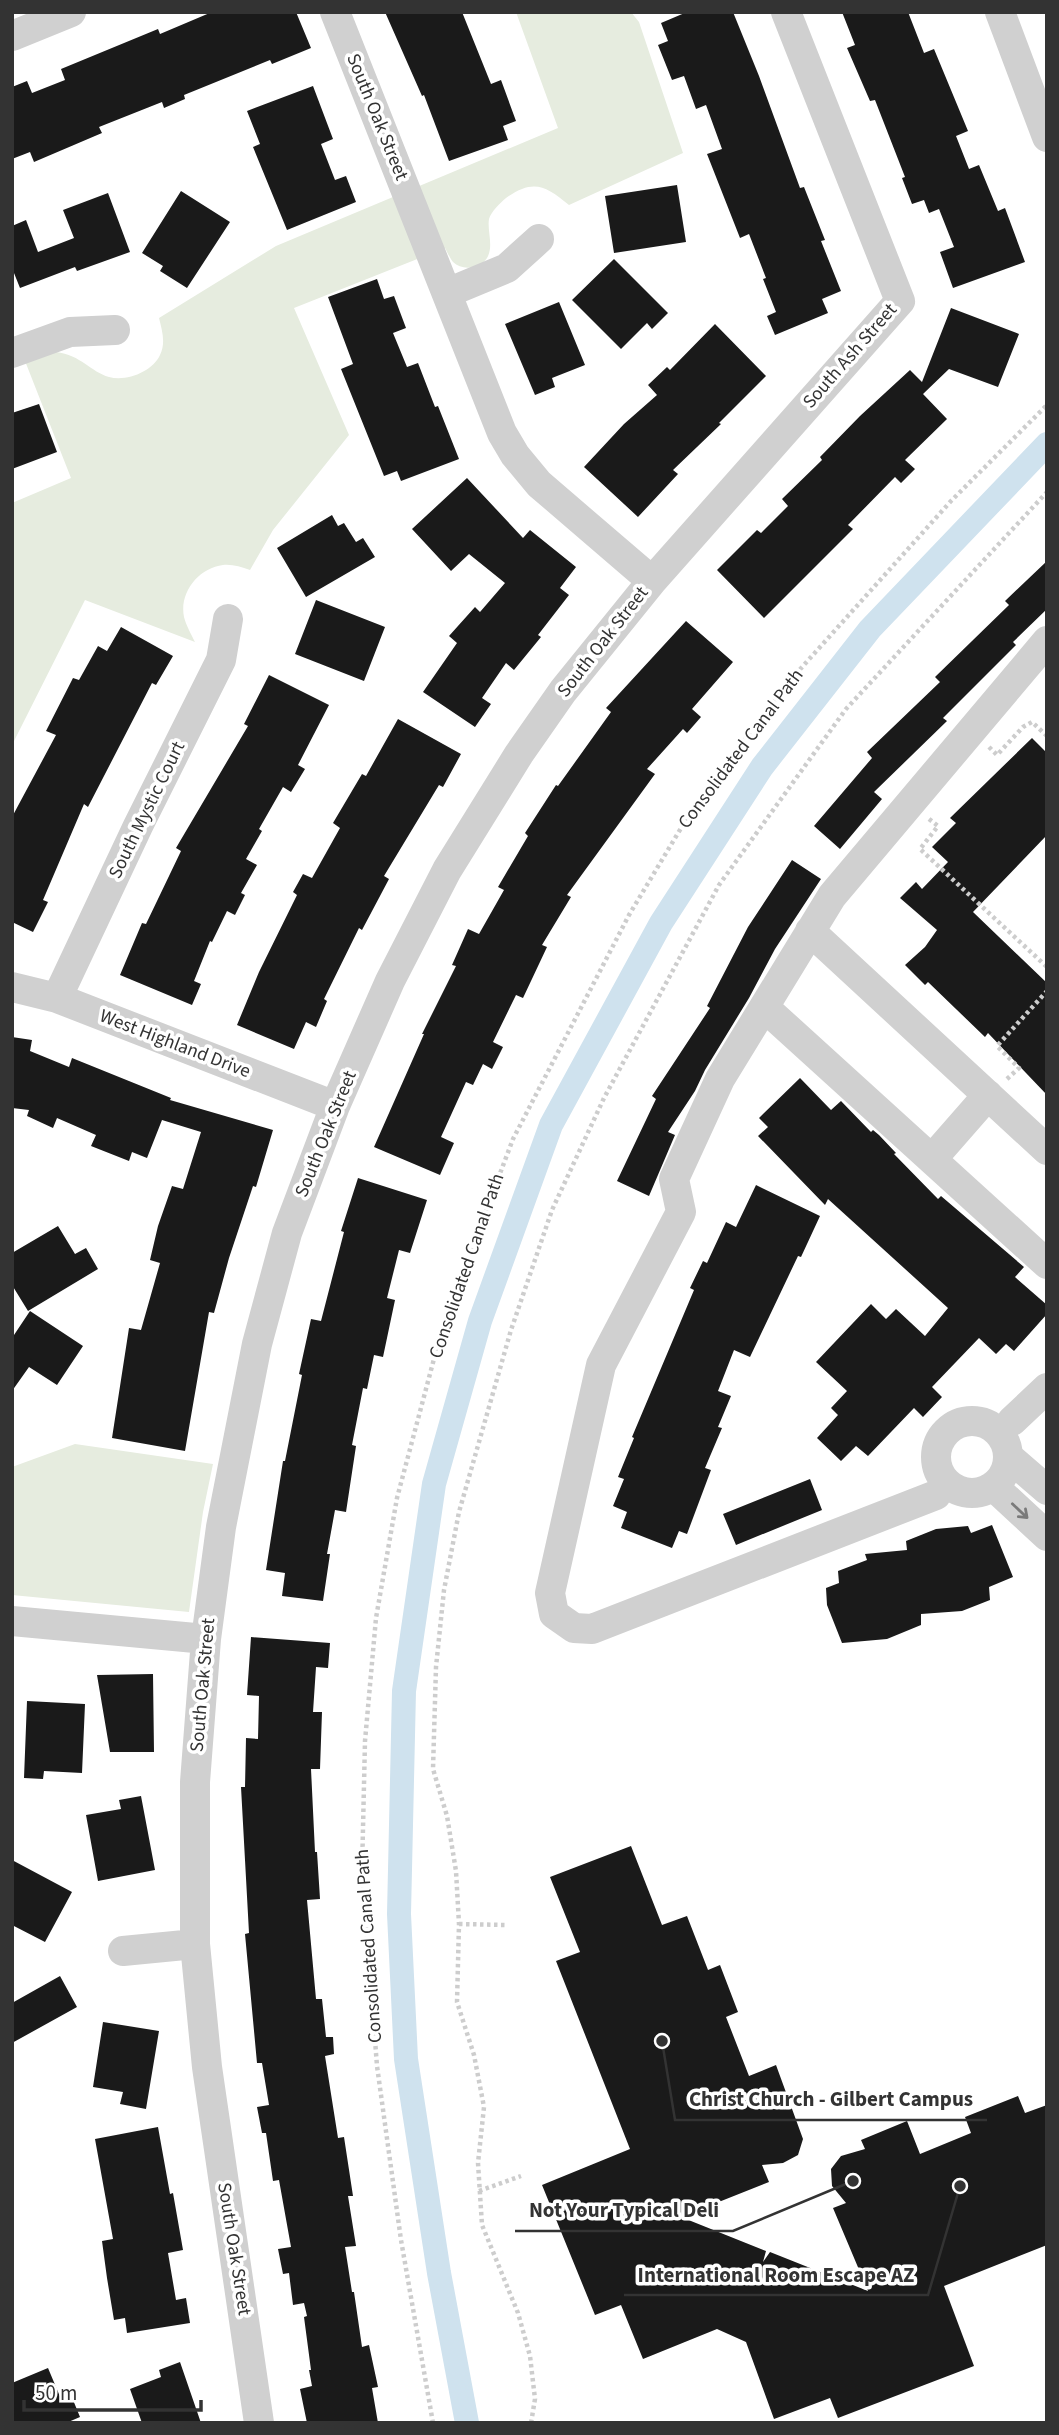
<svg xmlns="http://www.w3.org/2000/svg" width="1059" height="2435" font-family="'Source Sans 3',sans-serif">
<rect width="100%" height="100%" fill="#fff"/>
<path fill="#e6ecdf" d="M 516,12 L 631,12 L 639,22 L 683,153 L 569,205 C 545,185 533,179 506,198 C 500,203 491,212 489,219 C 487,231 494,246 487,258 C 480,269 462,271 453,262 C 450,258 447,252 445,248 L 294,308 L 349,435 L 273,530 L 250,570 C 241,567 232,564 223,565 C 199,568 179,592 184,617 C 186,625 191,634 195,642 L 85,600 L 12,745 L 12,503 L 71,478 L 25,361 C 35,358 47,352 56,352 C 81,355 91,372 109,377 C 127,382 153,371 160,355 C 166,343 162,330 159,318 L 276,246 L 558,128 Z
M 75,1444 L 213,1464 L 203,1512 L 189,1612 L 12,1595 L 12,1467 Z"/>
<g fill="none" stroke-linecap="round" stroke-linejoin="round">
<path stroke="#cfe2ee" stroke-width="24" d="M 467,2423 L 439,2273 L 406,2059 L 399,1914 L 404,1691 L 434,1484 L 480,1321 L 551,1125 L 661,923 L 762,767 L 870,629 L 1047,444"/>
</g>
<path fill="#1a1a1a" d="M 212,12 L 296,12 L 311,48 L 272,64 L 270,60 L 184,95 L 185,99 L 164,108 L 162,102 L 99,127 L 102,133 L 34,162 L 30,152 L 12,159 L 12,87 L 27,81 L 32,93 L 65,80 L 61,69 L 158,29 L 160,34 Z
M 385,12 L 462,12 L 491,84 L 501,80 L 516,121 L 503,126 L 508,140 L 449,161 L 424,95 L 422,96 Z
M 687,12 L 733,12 L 759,76 L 800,188 L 804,187 L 825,240 L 821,241 L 841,291 L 822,299 L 828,313 L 775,335 L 767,316 L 776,312 L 763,279 L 766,278 L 749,234 L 740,238 L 707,154 L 722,149 L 706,105 L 696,109 L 684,76 L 672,80 L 658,45 L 668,41 L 661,23 Z
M 842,12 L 908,12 L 924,53 L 934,49 L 968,131 L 956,136 L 969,169 L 979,165 L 998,211 L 1005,208 L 1025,262 L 953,288 L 940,252 L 954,247 L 939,209 L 929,213 L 924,200 L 912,204 L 902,178 L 905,177 L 875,100 L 870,101 L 847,48 L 855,45 Z
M 313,86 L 333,139 L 321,144 L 335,180 L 346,176 L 356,202 L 287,230 L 253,147 L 260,144 L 247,111 Z
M 677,185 L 686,242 L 614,253 L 605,196 Z
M 181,191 L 230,222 L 187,288 L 160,271 L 163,266 L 142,253 Z
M 108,193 L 130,252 L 77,271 L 75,267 L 20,288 L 12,268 L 12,226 L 26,220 L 38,252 L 74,238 L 63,210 Z
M 614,259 L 668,313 L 652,329 L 647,323 L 621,349 L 572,300 Z
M 377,279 L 384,299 L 394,296 L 406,328 L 393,333 L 407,367 L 418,363 L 435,407 L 438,406 L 459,459 L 401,481 L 397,471 L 384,476 L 341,369 L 353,364 L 328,297 Z
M 559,302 L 585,365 L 552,378 L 555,387 L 535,395 L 505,324 Z
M 951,308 L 1019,334 L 998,387 L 949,369 L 923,394 L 947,419 L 905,460 L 915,469 L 901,483 L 895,477 L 848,525 L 853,529 L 764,618 L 717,570 L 757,530 L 761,533 L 788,506 L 782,499 L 822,460 L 820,457 L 860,416 L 910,370 L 922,382 Z
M 715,324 L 766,376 L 719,423 L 721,424 L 673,470 L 678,474 L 638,517 L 584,467 L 624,424 L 657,395 L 648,385 L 667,367 L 670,370 Z
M 39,404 L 57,452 L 12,469 L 12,413 Z
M 467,478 L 523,538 L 530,530 L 576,567 L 560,588 L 569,595 L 538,635 L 541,637 L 514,670 L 506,663 L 482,698 L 491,704 L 475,727 L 423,692 L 457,643 L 449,636 L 475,607 L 480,612 L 505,583 L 469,554 L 451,571 L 412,529 Z
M 332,515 L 338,526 L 344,523 L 356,542 L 363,538 L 375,557 L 306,597 L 277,548 Z
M 1047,561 L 1047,609 L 1013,642 L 1016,645 L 943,718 L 947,721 L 874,792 L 882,799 L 840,849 L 814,826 L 872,758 L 867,752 L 940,682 L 935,677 L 1009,605 L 1005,601 Z
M 316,600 L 385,627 L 364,681 L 295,654 Z
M 686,621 L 733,662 L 692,709 L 701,717 L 687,733 L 683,729 L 647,769 L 655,774 L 567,895 L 571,897 L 542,945 L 547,947 L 523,998 L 516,995 L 493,1042 L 503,1047 L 492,1069 L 483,1064 L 473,1085 L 466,1082 L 441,1137 L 454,1143 L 440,1175 L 374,1147 L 424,1034 L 422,1034 L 456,966 L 452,965 L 468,929 L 479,934 L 504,890 L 498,887 L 528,836 L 525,833 L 556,785 L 558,786 L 611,712 L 606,708 Z
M 121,627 L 173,656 L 156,685 L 152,683 L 88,807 L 84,804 L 43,900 L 48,902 L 33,932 L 12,922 L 12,817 L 56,735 L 46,731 L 73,678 L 79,680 L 98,646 L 107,651 Z
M 269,675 L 329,705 L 298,765 L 305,769 L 291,792 L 283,787 L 259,829 L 262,831 L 246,859 L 257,865 L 241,893 L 245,895 L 235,915 L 227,911 L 212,942 L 210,941 L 194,981 L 201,984 L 192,1005 L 120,975 L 142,923 L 146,924 L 181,851 L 176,848 L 248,726 L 244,724 Z
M 398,719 L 461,754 L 443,787 L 439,785 L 384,876 L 389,879 L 362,930 L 359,928 L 324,999 L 327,1001 L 316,1027 L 306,1022 L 294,1049 L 237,1025 L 259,972 L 297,895 L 293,892 L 303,874 L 312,878 L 340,828 L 333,823 L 362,774 L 366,776 Z
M 1032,738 L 1047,753 L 1047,835 L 973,912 L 1047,983 L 1047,1095 L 988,1033 L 985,1037 L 928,982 L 925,985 L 905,965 L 925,947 L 937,930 L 900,898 L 916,882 L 922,889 L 948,862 L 932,847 L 956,823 L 950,818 Z
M 792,860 L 821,879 L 775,949 L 749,998 L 705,1070 L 695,1091 L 668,1132 L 675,1135 L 649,1196 L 617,1181 L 656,1099 L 652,1096 L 710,1008 L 707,1006 L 748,927 Z
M 12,1037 L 32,1040 L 30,1051 L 69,1067 L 72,1058 L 171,1098 L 170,1100 L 273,1130 L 256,1187 L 253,1186 L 229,1258 L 214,1313 L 209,1312 L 185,1451 L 112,1438 L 129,1328 L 141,1330 L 160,1263 L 150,1260 L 158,1226 L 172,1186 L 183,1189 L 201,1132 L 162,1120 L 147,1158 L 132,1152 L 129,1161 L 91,1146 L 96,1135 L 57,1118 L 53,1128 L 27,1116 L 29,1110 L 12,1108 Z
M 800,1078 L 831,1110 L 841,1101 L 871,1132 L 873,1130 L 879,1135 L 896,1153 L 894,1154 L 938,1199 L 941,1196 L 1024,1267 L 1015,1277 L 1047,1305 L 1047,1314 L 1014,1351 L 1006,1344 L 996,1354 L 979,1338 L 932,1387 L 942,1397 L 923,1417 L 914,1408 L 868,1456 L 856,1446 L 841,1461 L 817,1438 L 838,1415 L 831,1408 L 847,1391 L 816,1362 L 871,1304 L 886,1319 L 896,1309 L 925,1336 L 948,1308 L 828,1199 L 825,1205 L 758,1136 L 768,1127 L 759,1118 Z
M 358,1178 L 427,1200 L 410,1253 L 399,1250 L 387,1298 L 395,1300 L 383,1357 L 374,1355 L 367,1389 L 363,1388 L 352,1445 L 356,1446 L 346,1512 L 335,1510 L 327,1554 L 330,1554 L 323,1601 L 282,1596 L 285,1573 L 266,1570 L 283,1461 L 285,1461 L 302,1375 L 299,1374 L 311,1319 L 321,1321 L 344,1232 L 341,1231 Z
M 756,1185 L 820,1216 L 801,1257 L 798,1256 L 750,1357 L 734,1350 L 718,1391 L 731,1396 L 718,1427 L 722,1428 L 705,1468 L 711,1470 L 687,1534 L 679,1531 L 672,1548 L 621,1528 L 627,1512 L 613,1506 L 624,1479 L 618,1477 L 634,1438 L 632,1437 L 694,1290 L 690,1288 L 703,1261 L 707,1263 L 726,1222 L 736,1227 Z
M 58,1226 L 75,1254 L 86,1248 L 98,1269 L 28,1311 L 12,1285 L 12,1253 Z
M 30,1311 L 83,1346 L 57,1385 L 29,1367 L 12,1391 L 12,1338 Z
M 810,1479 L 822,1510 L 736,1545 L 723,1514 Z
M 992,1525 L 1013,1577 L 989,1587 L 990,1600 L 962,1611 L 921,1614 L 921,1625 L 887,1639 L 842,1643 L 827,1605 L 826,1588 L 839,1583 L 838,1571 L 867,1560 L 865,1554 L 907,1550 L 906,1541 L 936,1529 L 968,1526 L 971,1533 Z
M 251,1637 L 330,1643 L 328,1668 L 316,1667 L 313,1712 L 322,1712 L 320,1769 L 311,1769 L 315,1852 L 317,1852 L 320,1899 L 307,1900 L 316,1999 L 322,1999 L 326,2037 L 333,2037 L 334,2054 L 325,2056 L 338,2138 L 344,2137 L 353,2196 L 348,2196 L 356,2246 L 345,2247 L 352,2292 L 354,2292 L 362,2347 L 369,2345 L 378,2387 L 372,2388 L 378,2423 L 307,2423 L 300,2389 L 312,2386 L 309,2370 L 311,2370 L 304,2317 L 307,2316 L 304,2303 L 293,2305 L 289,2273 L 283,2274 L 278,2249 L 291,2247 L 279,2180 L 273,2181 L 266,2133 L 262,2133 L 257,2107 L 269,2105 L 262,2063 L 257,2063 L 245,1934 L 249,1933 L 241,1787 L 245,1787 L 246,1738 L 258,1739 L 259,1696 L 247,1695 Z
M 153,1674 L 154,1752 L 110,1752 L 97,1675 Z
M 27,1701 L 85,1704 L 82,1773 L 44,1771 L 43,1779 L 24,1778 Z
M 141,1796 L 155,1870 L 98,1881 L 86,1815 L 121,1809 L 119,1800 Z
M 631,1846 L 662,1925 L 687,1916 L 708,1970 L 720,1965 L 738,2012 L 726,2017 L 749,2076 L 776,2065 L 803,2139 L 798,2155 L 783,2163 L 762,2165 L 769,2182 L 681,2217 L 766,2251 L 763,2262 L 770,2252 L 868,2291 L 833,2208 L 846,2203 L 832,2186 L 831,2169 L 841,2156 L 865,2149 L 861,2140 L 907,2121 L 920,2154 L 971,2133 L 965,2117 L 1018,2096 L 1025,2113 L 1047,2105 L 1047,2245 L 944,2286 L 974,2366 L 838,2418 L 830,2398 L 774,2419 L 746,2342 L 717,2329 L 643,2359 L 621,2305 L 595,2315 L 542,2185 L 630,2149 L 556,1961 L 580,1952 L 550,1877 Z
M 12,1860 L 72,1892 L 45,1942 L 12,1925 Z
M 60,1976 L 77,2007 L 12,2043 L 12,2003 Z
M 103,2022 L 159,2031 L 146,2109 L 120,2104 L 123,2092 L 93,2087 Z
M 158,2127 L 170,2194 L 173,2193 L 183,2250 L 168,2253 L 176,2300 L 186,2298 L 190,2323 L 127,2333 L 125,2318 L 114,2320 L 107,2278 L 102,2241 L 113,2239 L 95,2139 Z
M 180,2362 L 201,2423 L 142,2423 L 130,2389 L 161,2377 L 159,2370 Z
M 48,2368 L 61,2399 L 71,2395 L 80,2417 L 66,2423 L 12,2423 L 12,2383 Z"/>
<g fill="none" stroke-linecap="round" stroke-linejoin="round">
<path stroke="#cdcdcd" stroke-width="4.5" stroke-dasharray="3.5 3.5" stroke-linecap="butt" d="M 989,747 L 997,755 L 1023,727 L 1032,722 L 1047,736
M 929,819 L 938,826 L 920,849 L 1047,967
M 1007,1079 L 1019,1068 L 997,1046 L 1047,991
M 459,1924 L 506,1925
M 479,2191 L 521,2176
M 433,2423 L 401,2240 L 377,2066 L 362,1872 L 365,1741 L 376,1618 L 397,1498 L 443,1325 L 513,1139 L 629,915 L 693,808 L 786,685 L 951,501 L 1047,405
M 531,2423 L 535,2399 L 530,2356 L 518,2313 L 482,2225 L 478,2163 L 484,2107 L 474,2055 L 457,2002 L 459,1924 L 456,1871 L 447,1816 L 433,1769 L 436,1667 L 444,1590 L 459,1512 L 511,1330 L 552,1210 L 604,1098 L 719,885 L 846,709 L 1047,492"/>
<path stroke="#d0d0d0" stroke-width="30" d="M 335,12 L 502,433 L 515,455 L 539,484 L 652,581
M 1000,12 L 1047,137
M 12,36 L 71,12
M 447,293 L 507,268 L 539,239
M 12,353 L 70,332 L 115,330
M 810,931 L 1047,1150
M 12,987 L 57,998 L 335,1106
M 57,998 L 138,826 L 221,660 L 228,619
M 764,1007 L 1047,1264
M 932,1159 L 988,1095
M 1012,1421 L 1047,1388
M936 1457a36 36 0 1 1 72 0a36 36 0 1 1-72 0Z
M 1010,1458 L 1047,1490
M 993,1486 L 1047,1536
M 936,1495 L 592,1629 L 574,1628 L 554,1614 L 550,1593 L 601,1365 L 681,1212 L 674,1179 L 720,1079 L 832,896 L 1047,641
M 12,1621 L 206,1639
M 123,1951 L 195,1944
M 259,2423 L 207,2067 L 195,1944 L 195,1782 L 206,1639 L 221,1527 L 257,1344 L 287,1233 L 335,1106 L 390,981 L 447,870 L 519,754 L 563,691 L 652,581 L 900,301 L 786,12"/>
</g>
<defs><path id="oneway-shaft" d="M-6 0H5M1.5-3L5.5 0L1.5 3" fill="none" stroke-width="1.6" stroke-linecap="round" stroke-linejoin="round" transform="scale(1.75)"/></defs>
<use stroke="#7a7a7a" href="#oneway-shaft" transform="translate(1020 1511) rotate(43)"/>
<g text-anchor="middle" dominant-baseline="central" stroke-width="7" stroke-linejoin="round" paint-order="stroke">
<g font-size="19" fill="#333" stroke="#fff">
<text transform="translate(377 117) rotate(68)">South Oak Street</text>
<text transform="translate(850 356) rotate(-49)">South Ash Street</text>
<text transform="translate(603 642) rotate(-52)">South Oak Street</text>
<text transform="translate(741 749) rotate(-53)">Consolidated Canal Path</text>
<text transform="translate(147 810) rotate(-64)">South Mystic Court</text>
<text transform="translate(175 1044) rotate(21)">West Highland Drive</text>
<text transform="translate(326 1134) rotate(-68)">South Oak Street</text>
<text transform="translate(467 1266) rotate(-71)">Consolidated Canal Path</text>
<text transform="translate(203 1685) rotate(-85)">South Oak Street</text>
<text transform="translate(369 1946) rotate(-94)">Consolidated Canal Path</text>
<text transform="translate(234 2249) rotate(81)">South Oak Street</text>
</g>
</g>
<path fill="none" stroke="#333" stroke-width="2.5" d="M662 2041L675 2120H987M853 2181L733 2231H515M960 2186L928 2295H624"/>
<g fill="#333" stroke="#fff" stroke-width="2.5">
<circle cx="662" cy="2041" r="7"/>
<circle cx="853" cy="2181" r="7"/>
<circle cx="960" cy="2186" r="7"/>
</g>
<g font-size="21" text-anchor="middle" font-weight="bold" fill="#333" stroke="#fff" stroke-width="7" stroke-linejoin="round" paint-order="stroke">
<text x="831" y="2106">Christ Church - Gilbert Campus</text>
<text x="624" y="2217">Not Your Typical Deli</text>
<text x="776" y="2282">International Room Escape AZ</text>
</g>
<rect width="1059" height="2435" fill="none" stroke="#333333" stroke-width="28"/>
<path d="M24 2400v10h177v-10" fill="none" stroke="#333333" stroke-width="3.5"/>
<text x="35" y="2400" font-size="21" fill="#333333" stroke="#ffffff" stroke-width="5" paint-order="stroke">50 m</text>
</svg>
